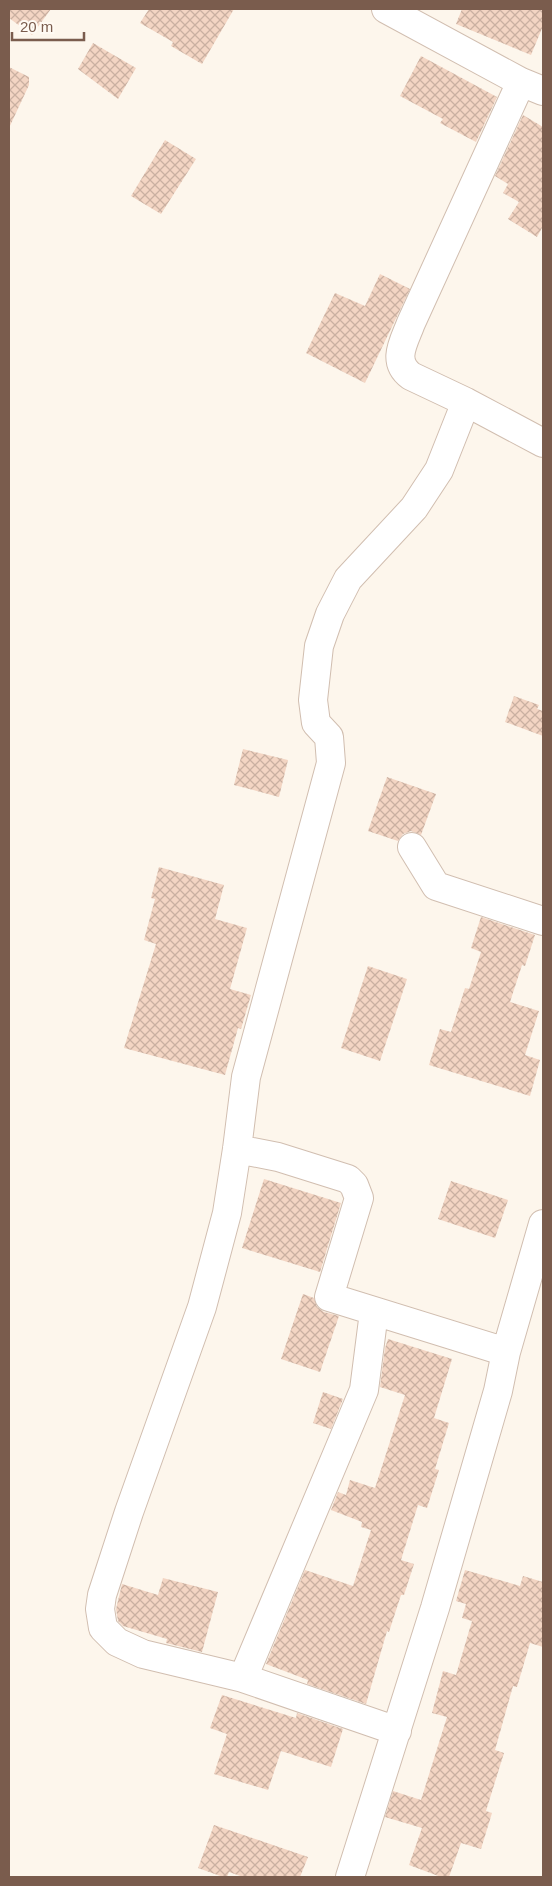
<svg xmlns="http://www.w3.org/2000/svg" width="552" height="1886" font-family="Helvetica,sans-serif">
<defs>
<pattern id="building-cross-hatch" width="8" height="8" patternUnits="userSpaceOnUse" patternTransform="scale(1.25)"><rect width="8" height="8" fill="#f3d5c3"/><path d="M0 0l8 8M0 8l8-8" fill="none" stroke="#cab0a1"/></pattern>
</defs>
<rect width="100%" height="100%" fill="#fdf6ec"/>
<path fill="url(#building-cross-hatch)" d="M 9,9 L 51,9 L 32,35 L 9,18 Z
M 149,9 L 234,9 L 202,64 L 171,46 L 173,42 L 140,23 Z
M 462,9 L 543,9 L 543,26 L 531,55 L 456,24 Z
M 93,43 L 136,68 L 118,99 L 78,69 Z
M 421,56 L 497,97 L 476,142 L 440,123 L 443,119 L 400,96 Z
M 9,67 L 29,77 L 29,85 L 9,128 Z
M 523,115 L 543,127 L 543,226 L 537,237 L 508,219 L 519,202 L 503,193 L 508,184 L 495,176 Z
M 165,140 L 196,159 L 161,214 L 131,196 Z
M 380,274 L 410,289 L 365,383 L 306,353 L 335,293 L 365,306 Z
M 514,696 L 539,705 L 537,709 L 543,711 L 543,736 L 505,722 Z
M 243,749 L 288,760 L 279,797 L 234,785 Z
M 387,777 L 436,794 L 421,835 L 411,831 L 403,834 L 398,841 L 368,831 Z
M 159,867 L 224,885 L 215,919 L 247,928 L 230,989 L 251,995 L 241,1029 L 238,1028 L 225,1075 L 124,1048 L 156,944 L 144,940 L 155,899 L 151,898 Z
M 481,917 L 535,935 L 525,966 L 522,965 L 510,1002 L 539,1011 L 525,1055 L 540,1060 L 530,1096 L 429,1065 L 440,1029 L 451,1032 L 465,988 L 469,989 L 481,952 L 471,948 Z
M 368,966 L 407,979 L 380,1061 L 341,1048 Z
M 264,1179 L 341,1203 L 320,1272 L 242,1248 Z
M 451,1181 L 508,1200 L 495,1238 L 438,1219 Z
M 303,1294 L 314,1298 L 317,1307 L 324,1312 L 339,1316 L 320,1372 L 281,1359 Z
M 388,1339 L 452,1359 L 434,1418 L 449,1423 L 435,1469 L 439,1470 L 427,1508 L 418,1505 L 401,1560 L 414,1564 L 404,1595 L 401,1595 L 389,1632 L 387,1631 L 366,1704 L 307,1684 L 308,1680 L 266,1664 L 305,1570 L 353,1586 L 371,1530 L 361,1527 L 362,1522 L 331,1510 L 338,1492 L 346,1495 L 350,1480 L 375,1488 L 405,1395 L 380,1387 L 385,1348 Z
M 323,1392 L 343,1399 L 331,1429 L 313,1423 Z
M 465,1570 L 520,1586 L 523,1576 L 543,1582 L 543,1647 L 530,1643 L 517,1687 L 513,1686 L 495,1750 L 504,1753 L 486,1811 L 492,1813 L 481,1849 L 461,1843 L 449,1877 L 441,1877 L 409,1865 L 422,1828 L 385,1817 L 393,1791 L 421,1800 L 447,1717 L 432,1713 L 443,1671 L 456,1675 L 472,1621 L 462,1618 L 466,1604 L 456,1601 Z
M 163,1578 L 218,1592 L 202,1652 L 166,1643 L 167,1639 L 123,1626 L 118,1621 L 116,1609 L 122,1584 L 158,1595 Z
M 222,1695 L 296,1718 L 297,1713 L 343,1729 L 331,1767 L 281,1751 L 268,1790 L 214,1774 L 227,1734 L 210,1728 Z
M 214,1825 L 308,1857 L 300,1877 L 243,1877 L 229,1872 L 227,1877 L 223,1877 L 198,1868 Z"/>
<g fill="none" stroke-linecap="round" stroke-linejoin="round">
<defs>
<path id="minor" d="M 386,9 L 521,82 L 543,91
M 521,82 L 411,323 C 404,342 391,361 411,376 L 466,402 L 543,443
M 412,847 L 436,886 L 543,921
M 237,1149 L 278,1157 L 348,1179 L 354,1185 L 359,1198 L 329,1297 L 506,1352
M 243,1678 L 364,1390 L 374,1312
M 397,1731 L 243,1678 L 143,1654 L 117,1642 L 103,1628 L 100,1609 L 102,1595 L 129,1512 L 202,1307 L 227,1213 L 237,1149 L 246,1077 L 331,763 L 329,737 L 316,723 L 313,700 L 319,646 L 330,614 L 348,579 L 414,508 L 439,470 L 466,402
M 350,1877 L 435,1608 L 498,1391 L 506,1352 L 543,1224"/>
</defs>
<use href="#minor" stroke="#d1beb0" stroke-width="30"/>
<use href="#minor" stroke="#fff" stroke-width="28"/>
</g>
<rect width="552" height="1886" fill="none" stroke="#7a5c4d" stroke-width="20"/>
<path d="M12 32v8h72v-8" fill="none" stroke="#7a5c4d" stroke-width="2.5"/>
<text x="20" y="32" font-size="15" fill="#7a5c4d" stroke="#fffaf3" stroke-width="4" paint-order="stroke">20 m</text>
</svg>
